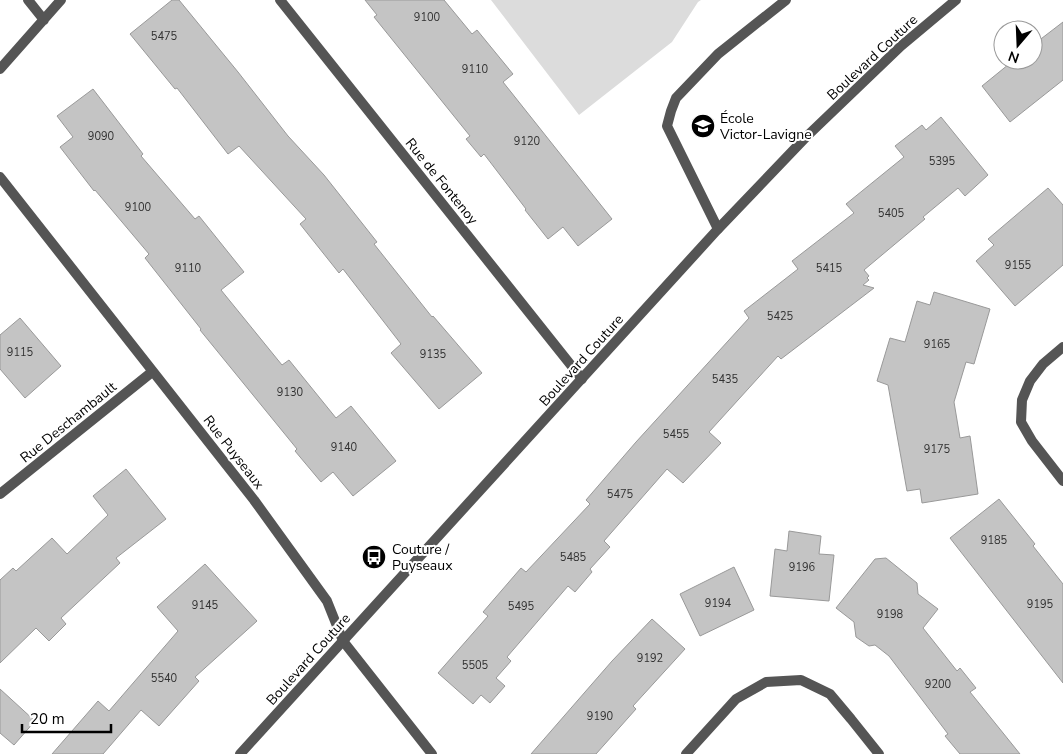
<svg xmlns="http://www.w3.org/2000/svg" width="1063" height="754" font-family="'Nunito Sans',sans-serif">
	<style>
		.green { fill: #dcdcdc }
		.building { fill: #c4c4c4; stroke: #999 }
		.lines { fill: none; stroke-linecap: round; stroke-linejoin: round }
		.service { stroke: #555; stroke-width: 10 }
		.minor { stroke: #555; stroke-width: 10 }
		.tertiary { stroke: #555; stroke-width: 10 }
		.labels { text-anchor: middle; stroke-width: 4; stroke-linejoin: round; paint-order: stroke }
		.number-label { font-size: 11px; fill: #313131 }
		.street-label { font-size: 14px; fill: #000; stroke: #fff }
		.poi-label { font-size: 14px; fill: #000; stroke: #fff; text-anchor: start }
	</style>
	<rect width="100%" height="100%" fill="#fff"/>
	<!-- green -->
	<path class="green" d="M491,0H701L698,2L672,42L579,115Z"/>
	<!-- building -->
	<path class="building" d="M172,0H179L238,72L288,136L324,175L377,242L374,244L432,317L433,316L482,373L439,409L391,353L401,344L343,269L339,273L300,224L306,219L239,146L228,154L177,88L175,89L130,34Z
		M365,0H444L472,34L477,30L513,74L503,82L612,219L578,246L563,227L548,239L525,210L526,209L484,154L481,157L466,139L470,136L374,17L377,15Z
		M1063,22V80L1010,122L982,86L1014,60H1033V45Z
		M93,89L143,154L141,156L195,219L199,216L244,272L221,290L282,365L289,360L336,418L351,406L396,461L353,496L333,472L321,482L295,451L297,449L200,330L201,329L145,258L149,254L95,190L94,191L60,147L73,137L57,116Z
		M941,117L988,175L965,196L958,188L923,217L925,219L864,270L869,276L867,278L869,280L863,285L874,288L781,359L778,356L709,432L721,443L683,483L667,469L604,541L610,547L590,569L592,572L575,592L568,586L507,657L511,661L496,678L505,686L490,703L481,695L473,704L438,673L488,616L483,612L521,568L526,572L590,504L586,500L636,442L749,318L744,311L798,269L792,261L854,213L846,204L904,157L895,146L922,125L926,130Z
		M1048,188L1063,205V265L1015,306L976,261L994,245L988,239Z
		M934,292L990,309L974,364L966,362L954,402L960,438L970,436L978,494L922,503L920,489L907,491L888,385L877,381L890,338L905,342L917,301L930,305Z
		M20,318L61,366L25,398L0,369V335Z
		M126,469L166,519L116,558L120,563L61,618L66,624L49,641L36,628L0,663V580L13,568L16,571L52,538L67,554L108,515L93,496Z
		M999,499L1035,544L1033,546L1063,584V683L950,538Z
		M789,531L821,536L819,554L834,555L829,601L770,596L775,549L787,551Z
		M886,558L917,583L918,594L938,609L923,628L957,671L960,668L976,688L970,692L1020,754H960L945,736L948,734L889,656L875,645L869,646L856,637L854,622L836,608L875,559Z
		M205,564L257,621L195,677L199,681L159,726L141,710L103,754H52L98,701L109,711L178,631L157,607Z
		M734,567L754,610L700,636L680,594Z
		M652,619L685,649L633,706L636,709L596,754H531L612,661Z
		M0,689L35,721L14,745L0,733Z"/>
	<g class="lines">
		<!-- service -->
		<path class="service" d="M718,229L667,126L671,111L676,98L718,54L786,0"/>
		<!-- minor -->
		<path class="minor" d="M28,0L44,20
			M280,0L582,379
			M0,69L61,0
			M0,177L254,500L327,601L343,641L432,754
			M1063,347L1043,364L1030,381L1022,400L1021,422L1032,441L1063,481
			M0,494L152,372
			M686,754L736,699L766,682L801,680L830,694L851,719L879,754"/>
		<!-- tertiary -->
		<path class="tertiary" d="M240,754L718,229L806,137L901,46L956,0"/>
	</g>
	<!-- icons -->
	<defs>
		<g id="school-disc" transform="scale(1.25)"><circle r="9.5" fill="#000" stroke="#fff"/><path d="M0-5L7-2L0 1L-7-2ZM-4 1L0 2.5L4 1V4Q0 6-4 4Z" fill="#fff"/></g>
		<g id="bus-disc" transform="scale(1.25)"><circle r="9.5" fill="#000" stroke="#fff"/><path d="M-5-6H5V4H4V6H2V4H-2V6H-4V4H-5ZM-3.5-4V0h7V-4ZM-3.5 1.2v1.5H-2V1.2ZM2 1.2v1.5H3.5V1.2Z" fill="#fff"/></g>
	</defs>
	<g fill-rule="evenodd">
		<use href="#school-disc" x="703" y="126"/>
		<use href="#bus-disc" x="374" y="557"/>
	</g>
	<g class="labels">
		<!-- number labels -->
		<g class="number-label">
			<text x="427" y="21">9100</text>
			<text x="164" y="40">5475</text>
			<text x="475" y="73">9110</text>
			<text x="101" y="140">9090</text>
			<text x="527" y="145">9120</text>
			<text x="942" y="165">5395</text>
			<text x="138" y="211">9100</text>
			<text x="891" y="217">5405</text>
			<text x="1018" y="269">9155</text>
			<text x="188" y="272">9110</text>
			<text x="829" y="272">5415</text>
			<text x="780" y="320">5425</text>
			<text x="937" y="348">9165</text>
			<text x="20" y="356">9115</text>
			<text x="433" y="358">9135</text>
			<text x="725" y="383">5435</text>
			<text x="290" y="396">9130</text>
			<text x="676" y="438">5455</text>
			<text x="344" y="451">9140</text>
			<text x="937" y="453">9175</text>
			<text x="620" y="498">5475</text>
			<text x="994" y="544">9185</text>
			<text x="573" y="561">5485</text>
			<text x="802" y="571">9196</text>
			<text x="718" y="607">9194</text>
			<text x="1040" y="608">9195</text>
			<text x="205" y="609">9145</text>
			<text x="521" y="610">5495</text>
			<text x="890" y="618">9198</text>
			<text x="650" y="662">9192</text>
			<text x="475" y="669">5505</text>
			<text x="164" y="682">5540</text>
			<text x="938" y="688">9200</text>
			<text x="600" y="720">9190</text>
		</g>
		<!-- street labels -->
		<g class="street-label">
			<text transform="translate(872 57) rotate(-43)" y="5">Boulevard Couture</text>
			<text transform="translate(442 181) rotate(51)" y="5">Rue de Fontenoy</text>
			<text transform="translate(581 360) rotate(-48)" y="5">Boulevard Couture</text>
			<text transform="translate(68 422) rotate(-39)" y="5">Rue Deschambault</text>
			<text transform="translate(234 452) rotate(52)" y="5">Rue Puyseaux</text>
			<text transform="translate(308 659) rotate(-48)" y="5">Boulevard Couture</text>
		</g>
		<!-- poi labels -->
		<g class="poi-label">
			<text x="720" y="123">École<tspan x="720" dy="16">Victor-Lavigne</tspan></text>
			<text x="392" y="554">Couture /<tspan x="392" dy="16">Puyseaux</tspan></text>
		</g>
	</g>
	<!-- north arrow -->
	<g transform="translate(1018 45) rotate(199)"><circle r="24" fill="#ffffff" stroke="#999999"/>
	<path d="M0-4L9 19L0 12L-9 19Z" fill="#000000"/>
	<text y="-8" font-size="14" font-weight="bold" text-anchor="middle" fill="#000000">N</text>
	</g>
	<!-- scale -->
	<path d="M22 724v8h89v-8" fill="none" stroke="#000000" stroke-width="2.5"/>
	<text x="30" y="724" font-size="15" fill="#000000" stroke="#ffffff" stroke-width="4" paint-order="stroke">20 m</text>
</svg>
